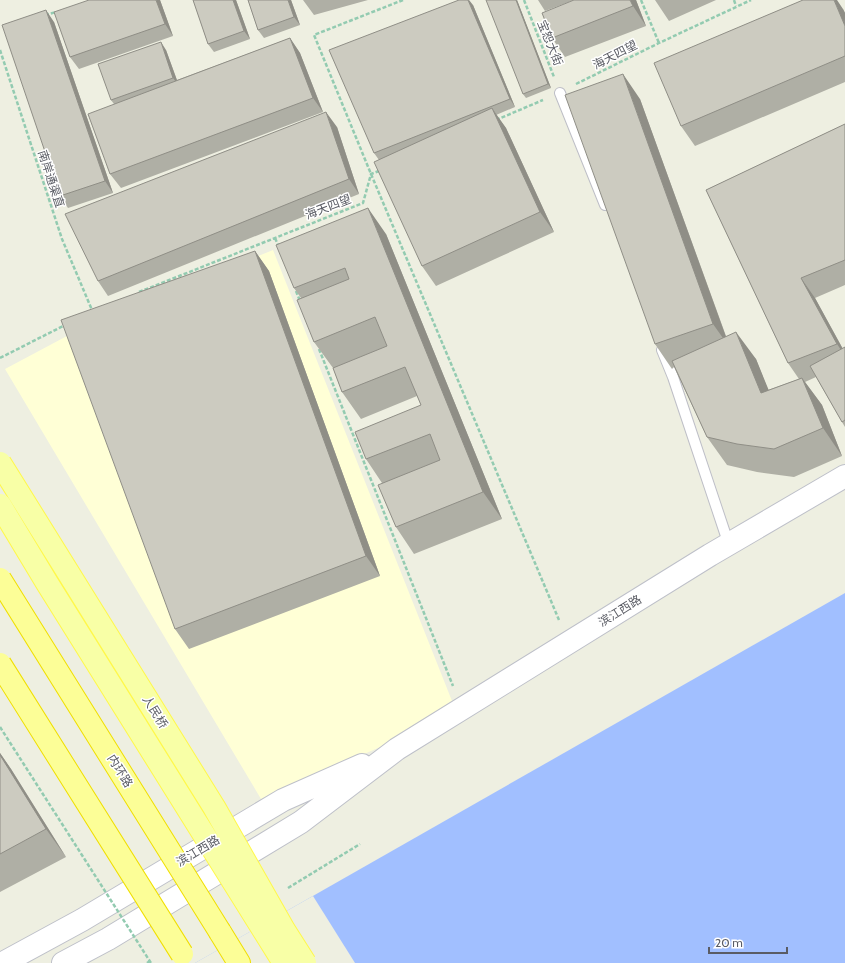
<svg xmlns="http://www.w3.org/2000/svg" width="845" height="963" font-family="Cabin,'Noto Sans SC',sans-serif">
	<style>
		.commercial { fill: #ffffd6 }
		.water { fill: #a1bfff }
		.pier { fill: #eeefe1 }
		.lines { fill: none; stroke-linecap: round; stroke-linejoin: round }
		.service-casing { stroke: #bebfc7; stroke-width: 12 }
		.secondary-casing { stroke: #bec0c9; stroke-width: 24 }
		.trunk-casing { stroke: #f0df00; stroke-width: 24 }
		.path { stroke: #93cbb1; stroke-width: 2.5; stroke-dasharray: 4 2; stroke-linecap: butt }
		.service { stroke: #fff; stroke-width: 10 }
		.secondary { stroke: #fff; stroke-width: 22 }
		.trunk { stroke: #fcfe97; stroke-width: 22 }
		.primary-bridge-casing { stroke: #fff84a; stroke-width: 24; stroke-linecap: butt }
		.trunk-bridge-casing { stroke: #f0df00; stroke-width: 24; stroke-linecap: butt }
		.path-bridge { stroke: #93cbb1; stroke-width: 2.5; stroke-dasharray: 4 2; stroke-linecap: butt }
		.primary-bridge { stroke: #f8ffa6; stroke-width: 22 }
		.trunk-bridge { stroke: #fcfe97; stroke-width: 22 }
		.wall { fill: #afafa5 }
		.shaded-wall { fill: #8f8e86 }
		.building { fill: #cccbc0; stroke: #8f8e86 }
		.labels { text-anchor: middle; stroke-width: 3; stroke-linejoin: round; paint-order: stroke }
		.street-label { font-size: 12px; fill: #5a5c64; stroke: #fff }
	</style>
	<rect width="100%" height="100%" fill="#eeefe1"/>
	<!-- commercial -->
	<path class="commercial" d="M273,250L454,706L394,741L261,799L5,369L82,328Z"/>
	<!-- water -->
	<path class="water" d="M845,593V963H195Z"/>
	<!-- pier -->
	<path class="pier" d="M313,896L355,963H195Z"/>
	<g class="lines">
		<!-- service casing -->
		<g class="service-casing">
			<path id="service" d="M560,93L605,205
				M662,350L673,377L729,545"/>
		</g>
		<!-- secondary casing -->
		<g class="secondary-casing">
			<path id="secondary" d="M3,963L82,920L283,800L362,765
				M63,963L108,939L301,822L397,749L710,555L845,476"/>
		</g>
		<!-- trunk casing -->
		<g class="trunk-casing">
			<path id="trunk" d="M220,932L239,963"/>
		</g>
		<!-- path -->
		<path class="path" d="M403,0L314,35L371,174L559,620
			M524,0L554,77
			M641,0L659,43
			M734,0L736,6
			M45,15L56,12
			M0,50L62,239L92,310
			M576,84L659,43L751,0
			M496,120L543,100
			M275,238L279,247
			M296,291L300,301
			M139,292L363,203L371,174L379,171
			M319,349L453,686
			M0,358L65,325
			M288,888L360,844
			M147,963L150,961"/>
		<!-- service -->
		<use href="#service" class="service"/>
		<!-- secondary -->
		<use href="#secondary" class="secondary"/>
		<!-- trunk -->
		<use href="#trunk" class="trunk"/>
		<!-- primary-bridge casing -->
		<g class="primary-bridge-casing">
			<path id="primary-bridge" d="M0,463L214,807L284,930L305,963
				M0,505L47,583L284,963"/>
		</g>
		<!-- trunk-bridge casing -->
		<g class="trunk-bridge-casing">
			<path id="trunk-bridge" d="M0,579L220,932
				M0,664L182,954"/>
		</g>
		<!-- path-bridge -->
		<path class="path-bridge" d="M0,727L151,963"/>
		<!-- primary-bridge -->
		<use href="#primary-bridge" class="primary-bridge"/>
		<!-- trunk-bridge -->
		<use href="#trunk-bridge" class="trunk-bridge"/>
	</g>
	<!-- wall -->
	<path class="wall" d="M160,0L173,36L79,69L70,57Z
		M193,0H236L250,39L214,52L208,44Z
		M248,0H291L300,25L264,38L258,30Z
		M303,0H368L314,15Z
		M517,0L551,88L526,98L523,94Z
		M538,0H574L545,11Z
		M636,0L646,26L565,57L552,38Z
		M655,0H716L669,21Z
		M473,5L515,107L496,115L506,128L554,232L436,286L422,266L379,160L374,153Z
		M843,9L845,13V82L695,146L681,126Z
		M54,22L113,193L68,208L60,196Z
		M290,38L300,53L323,112L121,188L110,174L114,104L111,100L166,50L177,80Z
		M640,99L726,336L756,359L768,390L799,379L788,363L706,190L845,124V285L815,298L843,349L845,347V427L842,422L816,377L805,382L822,405L842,456L794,477L757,472L727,465L707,437L674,367L672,369L655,344Z
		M337,127L359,194L108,296L98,281Z
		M386,234L502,519L414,554L396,527L382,483L366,459L421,405L417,396L361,419L342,392L333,368L314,342L301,298L294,288Z
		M255,251L269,271L380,576L189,649L175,629Z
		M0,753L11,769L66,857L0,892Z"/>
	<!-- shaded-wall -->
	<path class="shaded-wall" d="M156,0H160L173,36L165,24Z
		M233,0H236L250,39L244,31Z
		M288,0H291L300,25L294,17Z
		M468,0H469L473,5L515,107L510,99Z
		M516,0H517L551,88L548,84Z
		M630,0H636L646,26L633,6Z
		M834,0H837L843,9L845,13V26Z
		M46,10L54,22L113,193L105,181Z
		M290,38L300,53L323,112L313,98Z
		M161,42L166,50L179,86L173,78Z
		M623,74L640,99L730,348L713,324Z
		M492,108L506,128L554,232L540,212Z
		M326,112L337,127L359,194L349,179Z
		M368,208L386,234L502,519L483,492Z
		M255,251L269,271L380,576L366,556Z
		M801,278L815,298L845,353V356L837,344Z
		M736,332L756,359L781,420L761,393Z
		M802,378L822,405L842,456L823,428Z
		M0,753L11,769L66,857L46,829L0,755Z"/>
	<!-- building -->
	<path class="building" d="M89,0H156L165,24L70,57L54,12Z
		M193,0H233L244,31L208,44Z
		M248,0H288L294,17L258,30Z
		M459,0H468L510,99L374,153L329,50Z
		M486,0H516L548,84L523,94Z
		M574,0H630L633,6L552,38L542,13Z
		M803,0H834L845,26V56L681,126L654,63Z
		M46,10L105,181L60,196L2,25Z
		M290,38L313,98L110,174L88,114Z
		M161,42L173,78L111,100L98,64Z
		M623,74L713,324L655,344L565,95Z
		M492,108L540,212L422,266L374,162Z
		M326,112L349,179L98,281L65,214Z
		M845,124V260L801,278L837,344L788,363L706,190Z
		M368,208L483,492L396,527L378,485L440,460L430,434L366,459L355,432L421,405L405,367L342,392L333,368L387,346L375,317L314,342L297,300L349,279L345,268L294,288L276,245Z
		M255,251L366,556L175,629L61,320Z
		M736,332L761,393L802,378L823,428L774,449L737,444L707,437L672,361Z
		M845,347V420L842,422L810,366Z
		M0,755L46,829L0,854Z"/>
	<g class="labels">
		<!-- street labels -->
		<g class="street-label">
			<text transform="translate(550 43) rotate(68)" y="4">宝恕大街</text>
			<text transform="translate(615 55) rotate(-27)" y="4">海天四望</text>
			<text transform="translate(51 179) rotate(72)" y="4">南岸通渠直</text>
			<text transform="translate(328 207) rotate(-21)" y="4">海天四望</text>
			<text transform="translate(620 611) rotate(-32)" y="4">滨江西路</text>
			<text transform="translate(155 712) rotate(58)" y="4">人民桥</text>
			<text transform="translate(120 771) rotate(58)" y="4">内环路</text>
			<text transform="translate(198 851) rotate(-31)" y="4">滨江西路</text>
		</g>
	</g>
	<!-- scale -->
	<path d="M709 947v6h78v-6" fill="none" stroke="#5a5c64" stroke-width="2"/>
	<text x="715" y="947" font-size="12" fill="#5a5c64" stroke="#ffffff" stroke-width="3" paint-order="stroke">20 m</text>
</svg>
